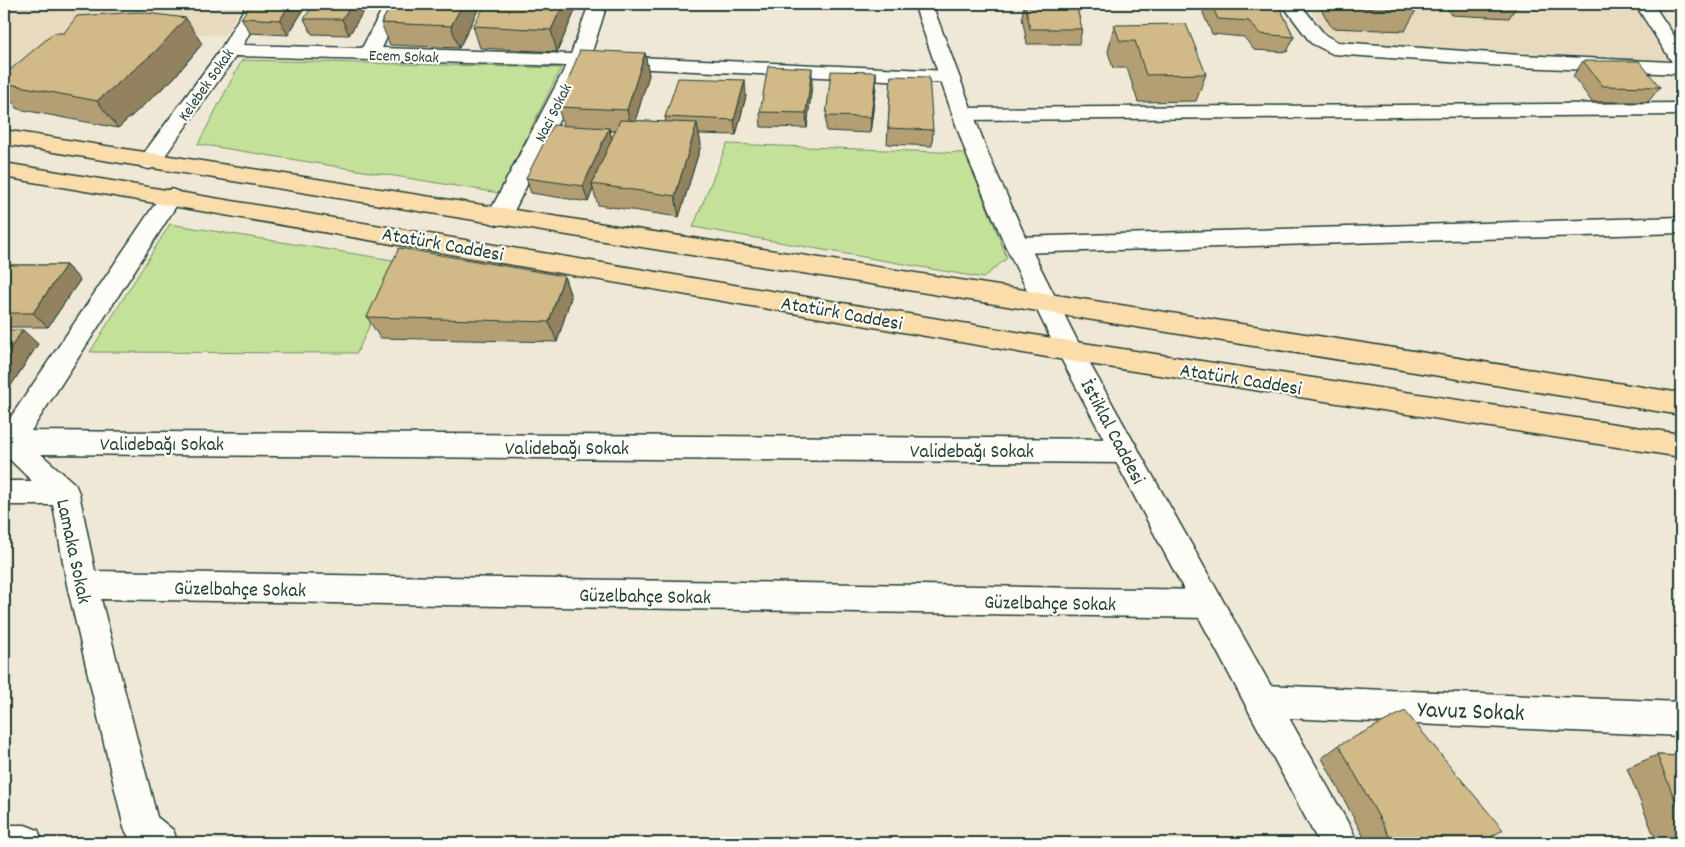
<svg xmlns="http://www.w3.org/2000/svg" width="1685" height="847" font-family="Dekko,sans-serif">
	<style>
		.built { fill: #e7dabf }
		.green { fill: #c3e199; stroke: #718f66 }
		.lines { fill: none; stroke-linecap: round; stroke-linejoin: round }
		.minor-casing { stroke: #1f3d34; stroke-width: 3 }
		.tertiary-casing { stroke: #1f3d34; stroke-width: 3 }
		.primary-casing { stroke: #1f3d34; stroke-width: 3 }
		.minor { fill: #fdfcf7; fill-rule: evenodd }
		.tertiary { fill: #fdfcf7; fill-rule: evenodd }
		.primary { fill: #fbddab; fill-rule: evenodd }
		.wall { fill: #b49f75; stroke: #1f3d34; fill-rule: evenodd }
		.shaded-wall { fill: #92825f; stroke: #1f3d34 }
		.building { fill: #d1b988; stroke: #1f3d34 }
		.labels { text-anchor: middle; stroke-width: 4.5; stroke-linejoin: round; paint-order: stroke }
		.far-street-label { font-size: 16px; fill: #1f3d34; stroke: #fdfcf7 }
		.street-label { font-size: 20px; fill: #1f3d34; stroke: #fdfcf7 }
		.near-street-label { font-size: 24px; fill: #1f3d34; stroke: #fdfcf7 }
	</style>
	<rect width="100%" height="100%" fill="#f0e8d6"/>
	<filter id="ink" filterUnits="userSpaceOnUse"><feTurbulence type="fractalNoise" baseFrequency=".02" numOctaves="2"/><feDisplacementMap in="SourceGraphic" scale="10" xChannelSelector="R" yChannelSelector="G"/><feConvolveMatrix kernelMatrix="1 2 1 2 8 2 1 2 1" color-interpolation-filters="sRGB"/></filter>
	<g filter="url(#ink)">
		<!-- built -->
		<path class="built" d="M4,4H243L225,35L168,33L4,77Z
			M1308,4H1635L1672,61L1375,46L1339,40L1321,28Z"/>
		<!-- green -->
		<path class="green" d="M242,60L561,68L499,193L198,144Z
			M727,144L966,153L1007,258L983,278L693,227Z
			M170,224L399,261L357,353L90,352Z"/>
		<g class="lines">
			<!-- minor casing -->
			<g class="minor-casing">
				<path id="minor" d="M247,4H265L243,45L362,48L385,4H403L382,48L571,54L589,4H607L591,55L949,71L956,73L959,77L956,81L949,83L586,66L511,217L507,223L499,225L491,223L487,217L566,66L236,56L157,167L149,169L141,167L138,162L141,157L221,49Z
					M1282,4H1300L1325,35L1338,42L1520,55L1672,62L1635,4H1653L1681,46V74L1520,67L1333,54L1311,43Z
					M1681,103V115L962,120L955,119L952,114L955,109L962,108Z
					M171,189L179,192L182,197L31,431L1125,439L1135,443L1139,451L1135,459L1125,463L41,454L75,484L79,493L95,571L1207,590L1218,594L1223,604L1218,614L1207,618L101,599L157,817L173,830L178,843H132L124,828L67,585L53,505H4V481H32L4,454V427L163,192Z
					M1681,217V233L1017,253L1009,251L1005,245L1009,239L1017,237Z
					M1262,685L1681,702V736L1262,717L1250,713L1245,701L1250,689Z
					M4,825H25L38,830L43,843H4Z"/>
			</g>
			<!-- tertiary casing -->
			<g class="tertiary-casing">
				<path id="tertiary" d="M914,4H932L989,156L1029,245L1082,350L1352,830L1357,843H1319L1057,351L1005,245L967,156Z"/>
			</g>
			<!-- primary casing -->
			<g class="primary-casing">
				<path id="primary" d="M4,130L1681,393V415L4,144Z
					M4,163L1070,341L1681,434V457L1070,361L4,177Z"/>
			</g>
			<!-- minor -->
			<use href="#minor" class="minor"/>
			<!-- tertiary -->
			<use href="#tertiary" class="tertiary"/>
			<!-- primary -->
			<use href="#primary" class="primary"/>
		</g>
		<!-- wall -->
		<path class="wall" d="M307,4L288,35L250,33L241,18Z
			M368,4L349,35L312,34L304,19Z
			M392,4H481L459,48L390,45L381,23Z
			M578,4L557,52L480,48L473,26Z
			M1024,4H1076L1082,29L1079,44H1027L1022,17Z
			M1205,4H1278L1294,37L1287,52L1254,50L1244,37L1212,34L1203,13Z
			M1318,4H1412L1416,10L1405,31L1332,28Z
			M1445,4H1518L1509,18L1451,15Z
			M1114,25L1206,74L1196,101L1138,102L1127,68H1113L1108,52Z
			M64,33L202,44L173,79L118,128L18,109L4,91V75Z
			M645,53L649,75L635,121L666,122L665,117L746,96L736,135L699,134L701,145L679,217L598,205L593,189L588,202L531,193L526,178L563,125L558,107ZM610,131H615L612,140Z
			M1583,61L1660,87L1648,102H1592L1573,76Z
			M876,72V87L870,133L826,131V116Z
			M891,76L933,130L932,146L887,144Z
			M812,84L807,128L761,127L760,112Z
			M4,265H66L80,280L48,327H4Z
			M564,276L571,297L557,342L380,338L367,317Z
			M4,330L38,344L10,387H4Z
			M1339,745L1480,843H1367L1322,758Z
			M1657,755L1681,756V843H1657L1627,768Z"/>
		<!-- shaded-wall -->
		<path class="shaded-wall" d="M290,4H307L288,35L280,20Z
			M352,4H368L349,35L342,19Z
			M463,4H481L459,48L451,26Z
			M563,4H578L557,52L551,30Z
			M186,18L202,44L173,79L118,128L97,101Z
			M645,53L649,75L632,132L627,110Z
			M812,68V84L807,128L806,113Z
			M876,72V87L870,133L871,117Z
			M745,80L746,96L736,135L734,120Z
			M697,123L701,145L679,217L675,196Z
			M609,128L613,143L592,184L593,189L588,202L583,186Z
			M66,265L80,280L48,327L33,313Z
			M564,276L571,297L557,342L549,322Z
			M23,330L38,344L10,387L4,382V357Z"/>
		<!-- building -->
		<path class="building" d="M251,4H290L280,20L241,18Z
			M314,4H352L342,19H304Z
			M392,4H463L451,26L381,23Z
			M486,4H563L551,30L473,26Z
			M1025,4H1076L1082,29H1030Z
			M1211,4H1278L1294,37L1260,34L1249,21L1218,19Z
			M1340,4H1412L1416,10L1342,7Z
			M139,12L186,18L155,52L97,101L4,83V75L54,33H64L77,16Z
			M1186,24L1206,74L1146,75L1135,41H1120L1114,25Z
			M580,50L645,53L627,110L558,107Z
			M1583,61H1639L1660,87L1603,86Z
			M768,66L812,68L806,113L760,112Z
			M831,71L876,72L871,117L826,116Z
			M891,76L929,77L933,130L888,128Z
			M678,78L745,80L734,120L665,117Z
			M620,120L697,123L675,196L592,184Z
			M553,125L609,128L583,186L526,178Z
			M399,248L564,276L549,322L367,317Z
			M4,265H66L33,313H4Z
			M4,330H23L4,357Z
			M1405,711L1503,830L1480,843H1393L1339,745Z
			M1657,755L1681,756V815Z"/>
	</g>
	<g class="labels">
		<!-- far-street labels -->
		<g class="far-street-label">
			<text transform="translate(404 55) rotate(2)" y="6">Ecem Sokak</text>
			<text transform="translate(205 84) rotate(-55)" y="6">Kelebek Sokak</text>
			<text transform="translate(552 112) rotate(-63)" y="6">Naci Sokak</text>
		</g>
		<!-- street labels -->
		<g class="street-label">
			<text transform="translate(443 243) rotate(10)" y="7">Atatürk Caddesi</text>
			<text transform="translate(842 312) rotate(10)" y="7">Atatürk Caddesi</text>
			<text transform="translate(1241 378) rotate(9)" y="7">Atatürk Caddesi</text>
			<text transform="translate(1114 431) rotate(62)" y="7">İstiklal Caddesi</text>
			<text x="162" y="450">Validebağı Sokak</text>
			<text x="567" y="454">Validebağı Sokak</text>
			<text x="972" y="457">Validebağı Sokak</text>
			<text transform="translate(75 551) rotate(78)" y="7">Lamaka Sokak</text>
			<text transform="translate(240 588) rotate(1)" y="7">Güzelbahçe Sokak</text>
			<text transform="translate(645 595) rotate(1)" y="7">Güzelbahçe Sokak</text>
			<text transform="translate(1050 602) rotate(1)" y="7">Güzelbahçe Sokak</text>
		</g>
		<!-- near-street labels -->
		<g class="near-street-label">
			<text transform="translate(1471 710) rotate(2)" y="8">Yavuz Sokak</text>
		</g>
	</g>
	<!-- margin -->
	<rect width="1685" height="847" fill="none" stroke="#fdfcf7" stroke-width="20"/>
	<rect x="10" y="10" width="1665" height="827" fill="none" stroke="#1f3d34" stroke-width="2" filter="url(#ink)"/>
</svg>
